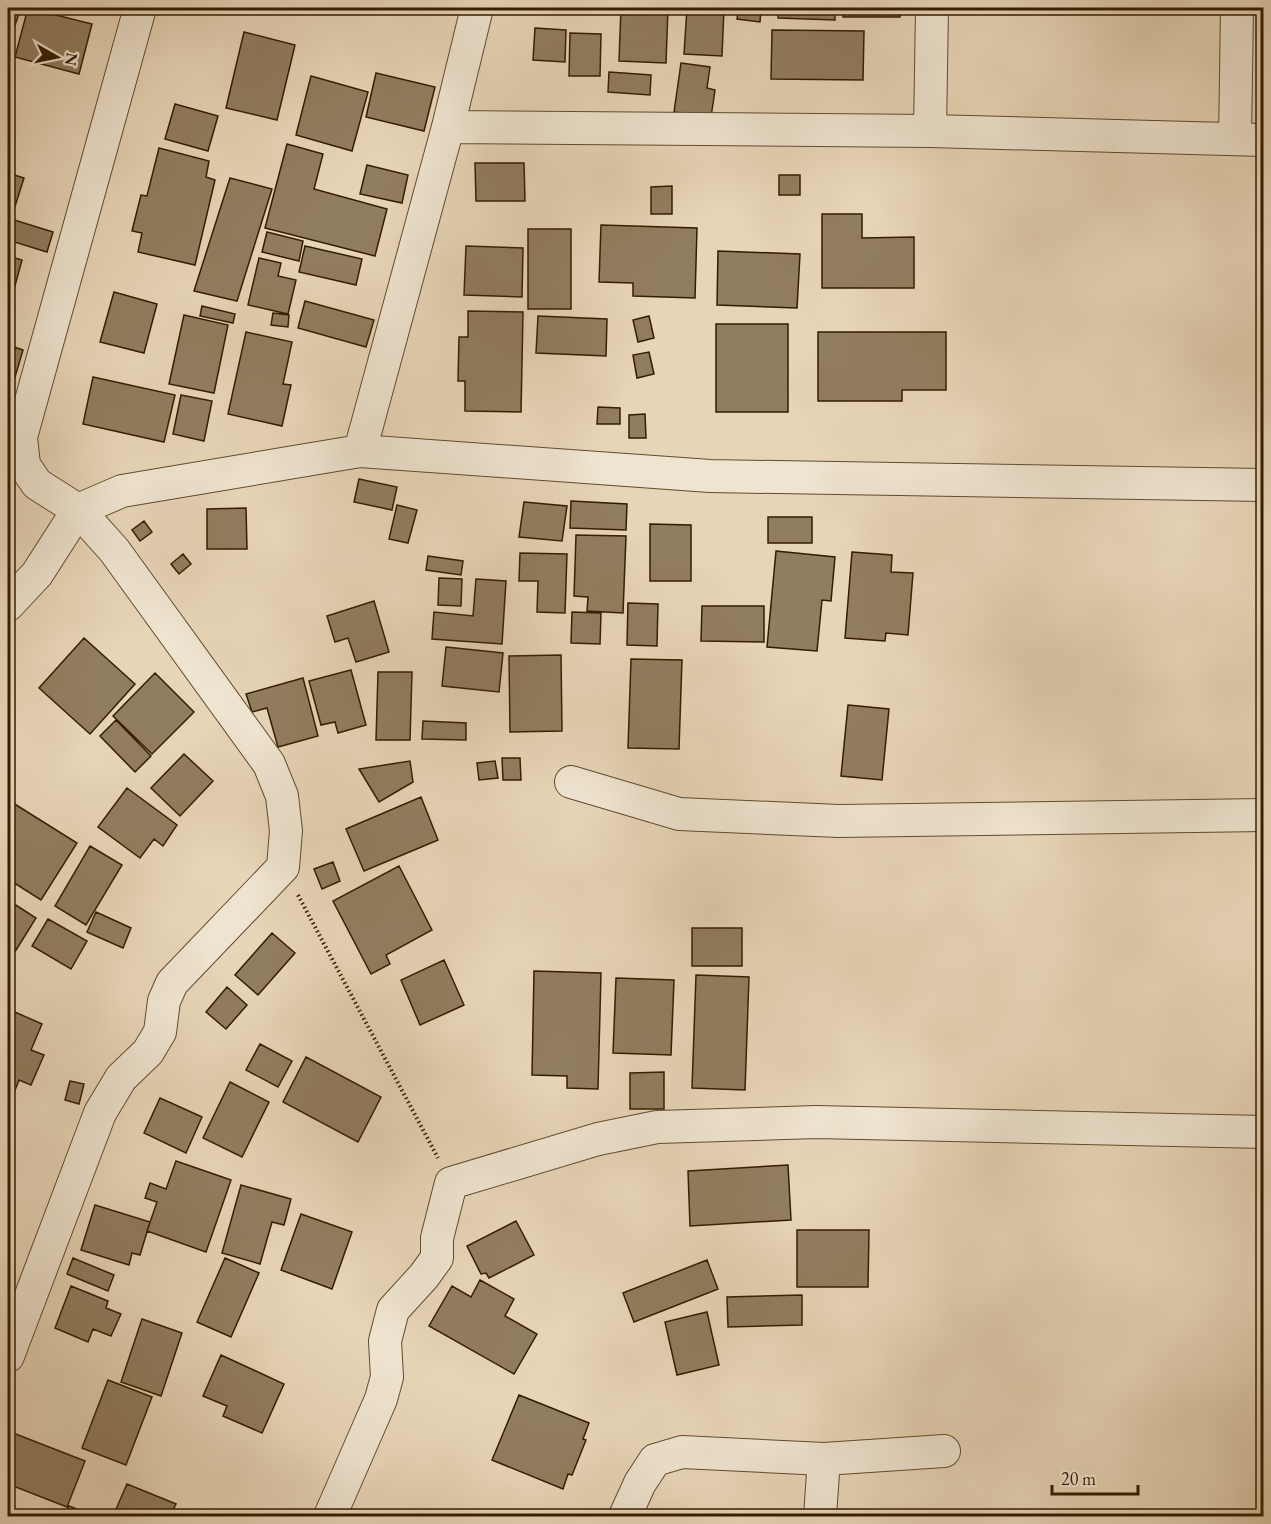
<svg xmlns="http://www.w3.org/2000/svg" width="1271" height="1524" font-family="'EB Garamond',serif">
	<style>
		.building { fill: #917d5f; stroke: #341d00; stroke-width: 1.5 }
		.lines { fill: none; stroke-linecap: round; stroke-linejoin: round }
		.minor-casing { stroke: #614b2e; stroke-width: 34 }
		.path { stroke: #341d00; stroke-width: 4; stroke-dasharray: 1.5 3; stroke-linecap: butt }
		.minor { stroke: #efe4d0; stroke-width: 32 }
	</style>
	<rect width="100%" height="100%" fill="#e7d5b7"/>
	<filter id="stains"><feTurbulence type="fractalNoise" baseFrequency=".00333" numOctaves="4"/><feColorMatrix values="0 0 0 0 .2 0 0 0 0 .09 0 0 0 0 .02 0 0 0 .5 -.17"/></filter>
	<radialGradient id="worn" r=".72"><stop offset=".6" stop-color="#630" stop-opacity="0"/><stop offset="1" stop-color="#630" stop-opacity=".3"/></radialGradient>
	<!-- building -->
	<path class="building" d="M8,8H21L8,45Z
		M28,8L92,24L79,74L15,57Z
		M621,8H668L666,63L619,61Z
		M687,8H724L722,56L684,54Z
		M739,8H761L760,22L737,19Z
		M779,8H835V20L778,18Z
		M844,8H900V17H843Z
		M535,28L566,30L565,62L533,60Z
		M772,30L864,31L863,80L771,79Z
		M244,32L295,45L277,120L226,108Z
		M570,33L601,34L600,76H569Z
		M681,63L710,67L707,88L715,90L711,117L674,112Z
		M609,72L651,75L650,95L608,92Z
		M376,73L435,87L424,131L366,117Z
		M311,76L368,92L352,151L296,135Z
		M175,104L218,116L208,151L165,139Z
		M287,144L323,154L314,189L387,209L375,256L265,228Z
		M159,148L209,161L206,177L215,180L195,265L138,252L142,233L132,231L141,195L147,196Z
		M475,163H524L525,201H476Z
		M367,165L408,175L402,203L360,194Z
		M8,173L24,178L11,219L53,232L47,252L8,240Z
		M779,175H800V195H779Z
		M230,178L272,189L237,301L194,291Z
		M672,186V214H651V187Z
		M822,214H862V238L914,237V288H822Z
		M601,225L697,228L695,298L633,296V283L599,282Z
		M528,229H571V309H528Z
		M267,232L303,241L299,261L262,252Z
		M305,246L362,259L356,285L299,272Z
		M466,246L523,248L522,297L464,295Z
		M718,251L800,254L797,308L717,305Z
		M8,256L22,260L13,293L8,292Z
		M259,258L281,263L278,276L296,280L288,314L248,305Z
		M114,292L157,304L144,353L100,342Z
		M305,301L374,320L366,347L298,328Z
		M202,306L235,314L233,323L200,316Z
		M468,311L523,312L521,412L465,411V381H458L459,337H468Z
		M273,313L289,315L288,327L271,325Z
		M184,315L228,325L214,393L169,384Z
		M538,316L607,319L606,356L536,353Z
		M649,316L654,338L638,342L633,320Z
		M716,324H788V412H716Z
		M246,332L292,342L283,384L291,385L282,426L228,414Z
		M818,332H946V390H902V401H818Z
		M8,345L23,350L13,384L8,383Z
		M649,352L654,374L637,378L633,355Z
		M93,377L175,395L164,442L83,424Z
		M181,395L212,401L204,441L173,434Z
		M598,407L620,408V424H597Z
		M645,414L646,438H629V415Z
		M359,479L397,487L392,510L354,502Z
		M571,501L627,504L626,530L570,528Z
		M524,502L567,506L562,541L519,537Z
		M397,505L417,510L408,543L389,539Z
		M246,508L247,549H207V509Z
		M768,517H812V543H768Z
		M144,521L152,532L140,541L132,530Z
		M650,524L691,525V581H650Z
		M576,535L626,536L623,613L587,611L588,597L574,596Z
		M776,551L835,557L831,601L822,600L817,651L767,647Z
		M852,552L892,555L891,572L913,573L908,635L886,633L885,641L845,638Z
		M520,553L567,554L565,613L537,612L538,581H519Z
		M183,554L191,564L179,574L171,564Z
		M428,556L463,561L461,575L426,570Z
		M439,578L462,579L461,606L438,605Z
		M476,579L506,581L502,644L432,639L434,612L473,616Z
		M374,601L389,652L356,662L348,638L335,642L327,616Z
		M628,603L658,604L657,646L627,645Z
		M702,606H764V642L701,641Z
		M572,612L601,613L600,644L571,643Z
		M84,638L135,684L90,734L39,688Z
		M446,647L503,653L499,692L442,686Z
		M561,655L562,731L510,732L509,656Z
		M631,659L682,660L679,749L628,748Z
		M351,670L366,725L338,733L335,722L321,725L309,681Z
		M378,672H412L410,740H376Z
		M155,673L194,712L152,754L113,716Z
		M303,678L318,736L278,747L267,708L252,712L246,694Z
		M848,705L889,709L882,780L841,776Z
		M116,720L151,756L135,772L100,736Z
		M423,721L466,723V740L422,739Z
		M184,754L213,781L180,816L151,788Z
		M502,758H520L521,780H503Z
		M410,761L413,782L379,802L359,769Z
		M495,761L498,778L479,780L477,763Z
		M127,788L177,825L163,846L154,839L140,858L98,827Z
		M421,797L438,840L364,871L346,829Z
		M13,803L77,843L41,900L8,879V812Z
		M90,846L122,865L86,925L55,906Z
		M333,862L340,881L322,889L314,869Z
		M399,866L432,930L386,955L390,964L371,974L333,901Z
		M8,900L36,918L8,963Z
		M96,912L131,928L123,948L87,932Z
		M48,919L87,941L71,969L32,946Z
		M692,928H742V966H692Z
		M272,933L295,953L258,995L235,975Z
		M444,960L464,1005L420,1025L401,980Z
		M534,971L601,973L598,1089L567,1088V1076L532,1075Z
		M696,975L749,977L745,1090L692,1088Z
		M616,978L674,980L671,1055L613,1053Z
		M227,987L247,1005L226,1029L206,1012Z
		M8,1009L42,1024L31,1050L44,1055L31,1085L19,1080L10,1103L8,1102Z
		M260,1044L292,1061L278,1087L246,1070Z
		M306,1057L381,1097L358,1142L283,1102Z
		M664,1072V1109H630V1073Z
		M70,1081L84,1084L79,1104L65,1100Z
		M230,1082L269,1102L242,1157L203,1138Z
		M160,1098L202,1117L186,1153L144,1133Z
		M176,1161L231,1180L206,1252L147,1231L157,1202L145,1198L150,1183L166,1189Z
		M788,1165L791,1220L690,1226L688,1171Z
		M8,1177L14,1180L8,1196Z
		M241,1185L291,1199L284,1225L272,1222L260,1264L222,1253Z
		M95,1205L150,1222L140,1255L132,1253L129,1265L81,1250Z
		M301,1214L352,1232L332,1289L281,1270Z
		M516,1221L534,1255L489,1278L486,1273L481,1274L467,1246Z
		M797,1230H869L868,1287H797Z
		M73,1258L114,1275L108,1291L67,1274Z
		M225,1258L259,1273L231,1337L197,1322Z
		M707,1260L718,1289L634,1322L623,1293Z
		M480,1280L514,1299L505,1316L537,1334L514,1374L429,1326L452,1286L471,1297Z
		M71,1286L108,1301L106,1308L121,1314L111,1336L93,1329L88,1342L55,1328Z
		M802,1295V1325L728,1327L727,1297Z
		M707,1312L719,1365L677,1375L665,1322Z
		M142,1319L182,1333L161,1396L121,1382Z
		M221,1355L284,1384L262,1433L223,1416L227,1406L203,1396Z
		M108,1380L152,1397L126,1465L82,1448Z
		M519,1395L589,1423L583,1439L586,1440L572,1475L568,1474L563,1489L492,1460Z
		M8,1431L85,1461L67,1507L8,1484Z
		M127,1484L176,1504L170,1516H113Z
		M69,1506L82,1511L80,1516H64Z
		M44,1510L60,1516H41Z"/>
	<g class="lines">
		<!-- minor casing -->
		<g class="minor-casing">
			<path id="minor" d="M448,127L930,131L1264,140
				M930,131L932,8
				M1235,139L1237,8
				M360,451L448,127L477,8
				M8,605L37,574L78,510L122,491L360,451L710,476L1264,485
				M571,782L679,814L839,821L1264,815
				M8,1356L100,1113L121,1078L148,1052L160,1032L164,1001L172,983L283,867L286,831L282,796L269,764L114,550L78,510L37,484L24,465L21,437L140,8
				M330,1516L381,1399L387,1377L385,1341L393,1310L424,1276L437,1258V1238L451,1183L598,1139L657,1127L816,1122L1264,1132
				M625,1516L640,1483L655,1460L682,1452L824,1459L944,1451
				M820,1516L824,1459"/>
		</g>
		<!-- path -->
		<path class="path" d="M298,895L438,1158"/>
		<!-- minor -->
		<use href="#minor" class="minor"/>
	</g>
	<!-- margin -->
	<rect width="1271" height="1524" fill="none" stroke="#e7d5b7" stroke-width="30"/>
	<rect x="9" y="9" width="1253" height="1506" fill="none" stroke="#341d00" stroke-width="3"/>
	<rect x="15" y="15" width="1241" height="1494" fill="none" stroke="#341d00" stroke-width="1.5"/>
	<!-- north arrow -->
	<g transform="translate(57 57) rotate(99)" stroke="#efe4d0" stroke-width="4.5" paint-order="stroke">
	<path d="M0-4.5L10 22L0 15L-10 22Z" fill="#341d00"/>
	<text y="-9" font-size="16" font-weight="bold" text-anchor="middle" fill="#341d00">N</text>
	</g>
	<!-- scale -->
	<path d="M1052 1485v9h86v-9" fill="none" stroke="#341d00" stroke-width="3"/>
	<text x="1061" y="1485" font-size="18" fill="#341d00" stroke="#efe4d0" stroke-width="4.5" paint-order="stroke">20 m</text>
	<rect width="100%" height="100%" filter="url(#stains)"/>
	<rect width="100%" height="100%" fill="url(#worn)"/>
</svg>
